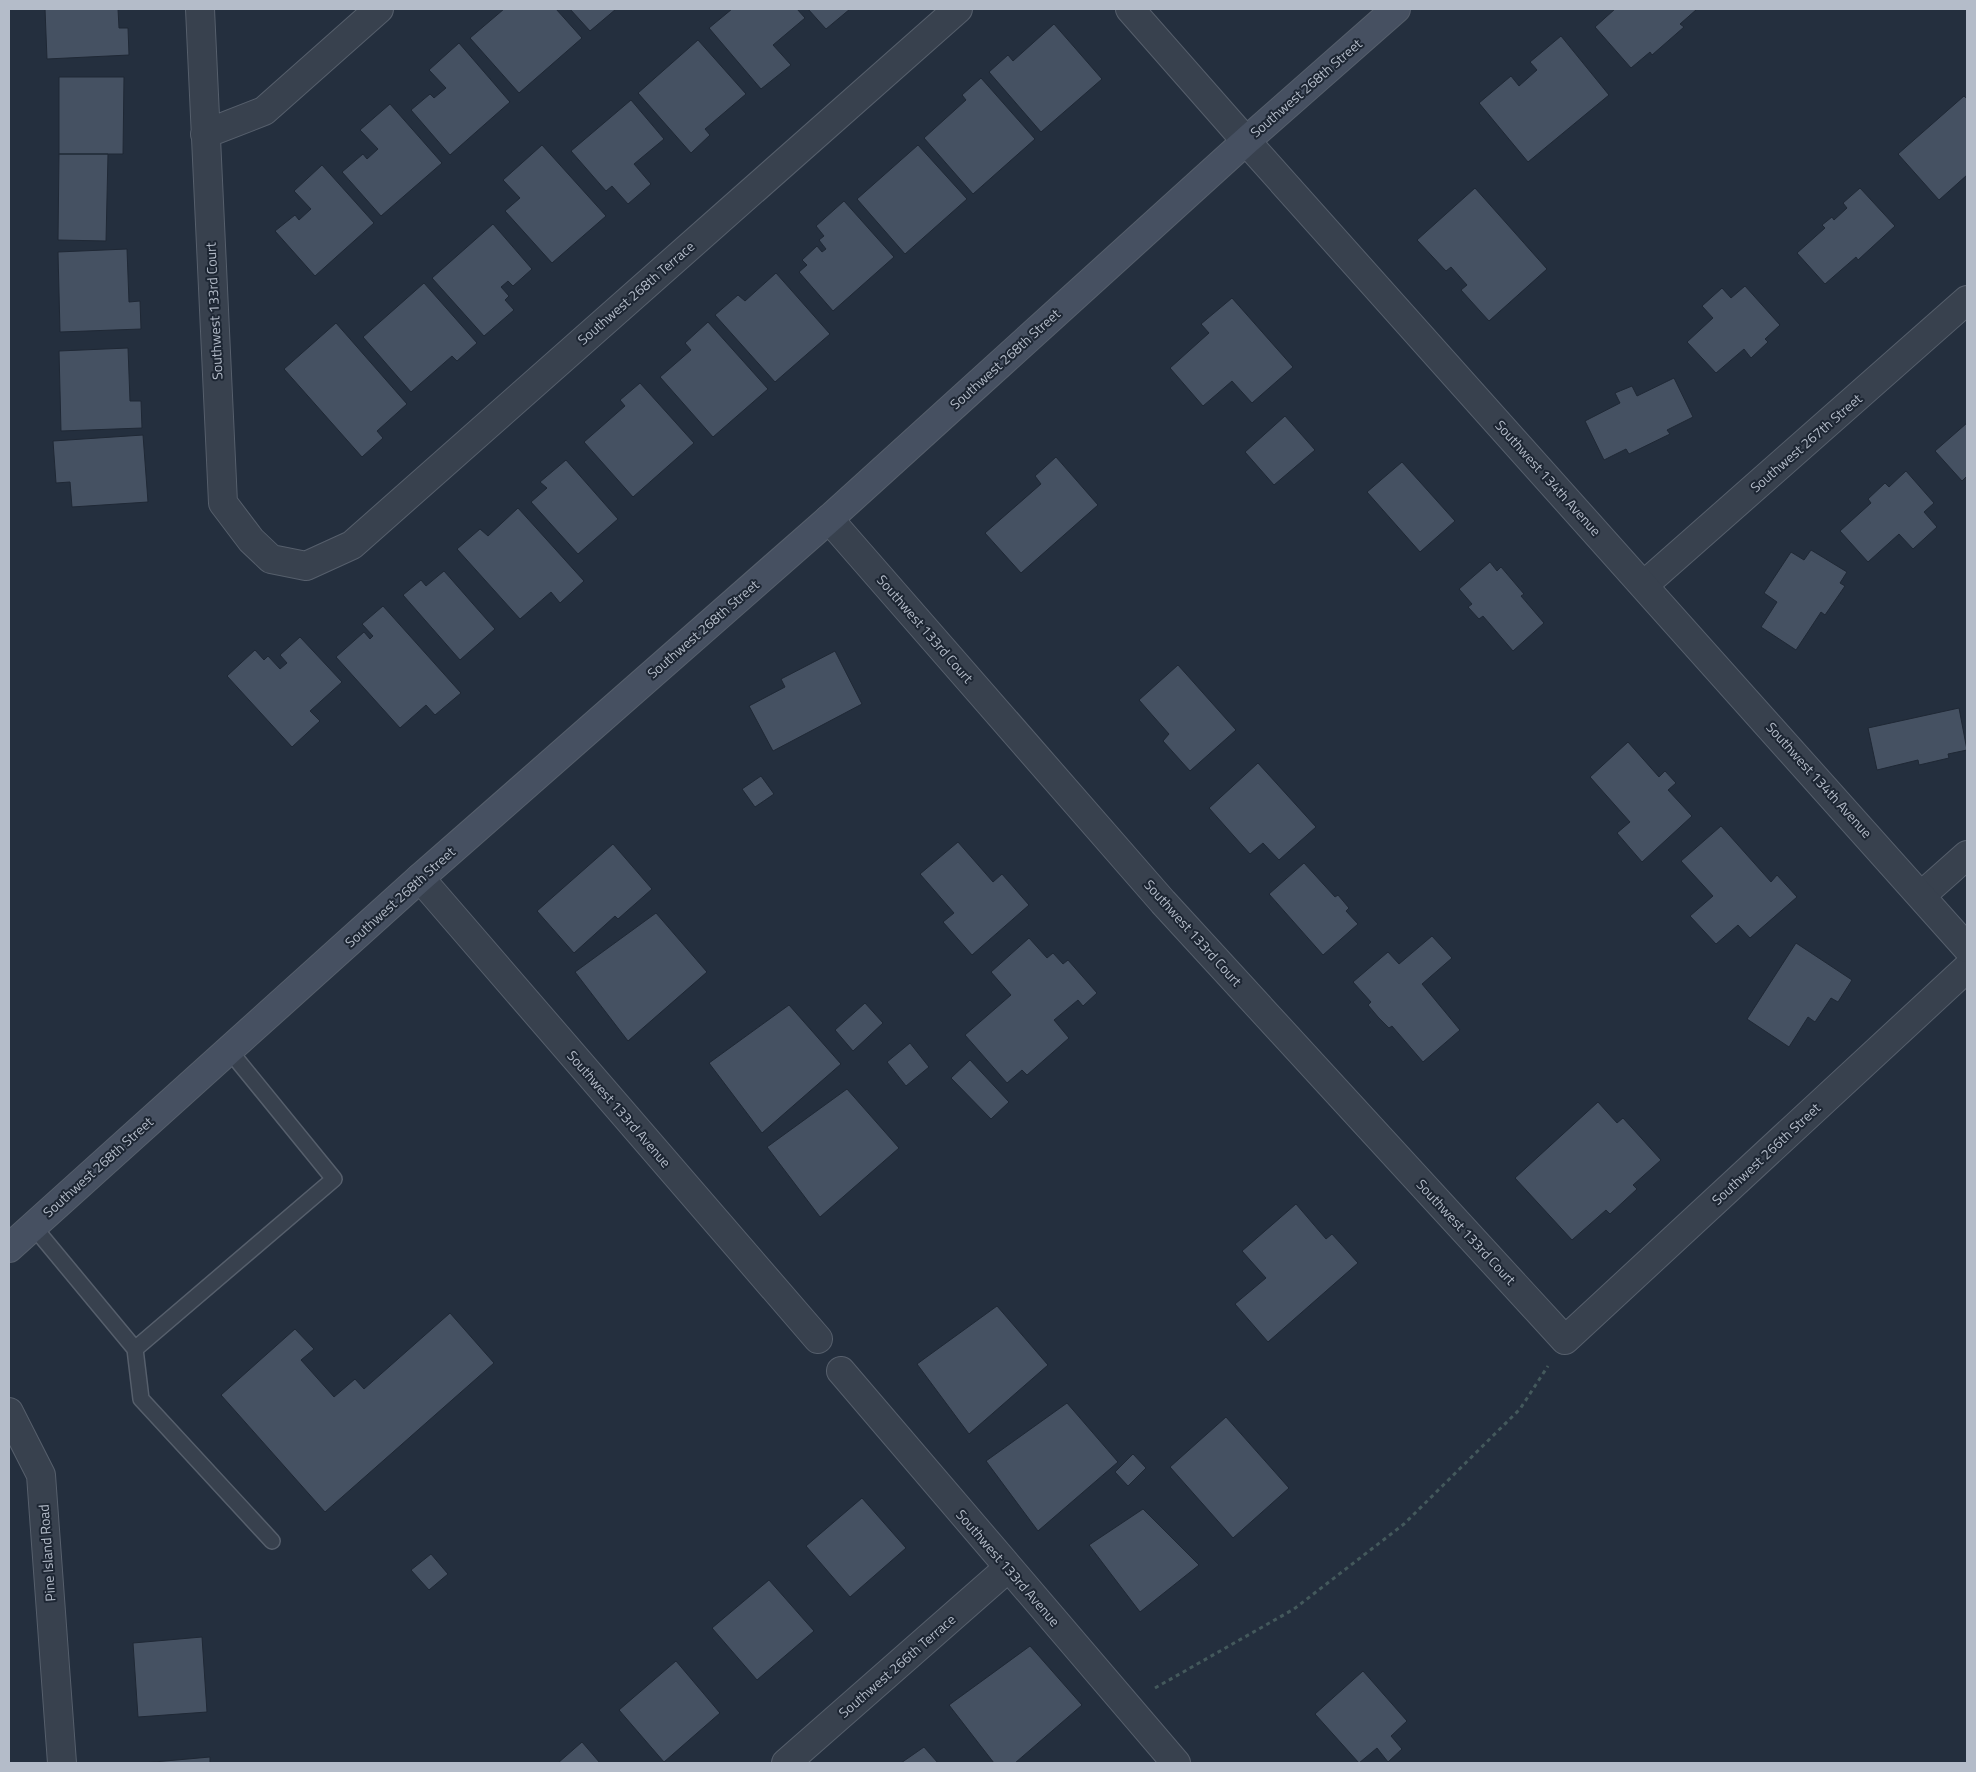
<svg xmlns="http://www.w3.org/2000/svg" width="1976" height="1772" font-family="'Titillium Web',sans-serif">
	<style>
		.building { fill: #455162; stroke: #1f2835 }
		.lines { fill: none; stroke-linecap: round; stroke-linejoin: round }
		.service-casing { stroke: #565f6c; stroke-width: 18 }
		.minor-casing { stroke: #565f6c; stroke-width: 30 }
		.tertiary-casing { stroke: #565f6c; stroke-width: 30 }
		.secondary-casing { stroke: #565f6c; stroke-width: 30 }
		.path { stroke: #44595c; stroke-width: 3; stroke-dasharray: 4 4; stroke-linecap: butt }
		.service { stroke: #38414e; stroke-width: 15 }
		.minor { stroke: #38414e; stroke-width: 28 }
		.tertiary { stroke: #38414e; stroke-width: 28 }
		.secondary { stroke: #465061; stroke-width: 28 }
		.labels { text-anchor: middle; stroke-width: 4; stroke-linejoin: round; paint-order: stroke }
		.street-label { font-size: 14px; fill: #b4bcc9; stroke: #1d2633 }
	</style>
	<rect width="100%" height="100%" fill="#242f3e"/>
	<!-- building -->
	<path class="building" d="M45,9H118L119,28H128L129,55L47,59Z
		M504,9H556L582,38L519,93L470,38Z
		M570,9H616L590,31Z
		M732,9H797L805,18L773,45L791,65L761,89L709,28Z
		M808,9H850L826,29Z
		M1615,9H1697L1680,24L1684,27L1652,55L1650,52L1631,68L1595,27Z
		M1054,24L1102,79L1041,132L989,72L1008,55L1013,61Z
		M1561,36L1609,95L1528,162L1479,103L1511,76L1519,86L1537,70L1530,62Z
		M698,40L746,94L705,129L710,135L691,153L638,93Z
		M459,43L510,102L450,155L411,110L430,94L434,98L446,88L429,70Z
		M59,77H124L123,154H59Z
		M981,78L1035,139L973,194L924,138L966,100L962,95Z
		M1964,96L1967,99V175L1939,200L1898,154Z
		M631,100L664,139L634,164L651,184L628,204L612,186L606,191L571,151Z
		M390,104L442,163L381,216L342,172L363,154L367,159L378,149L360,130Z
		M542,145L606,216L552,263L505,211L520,198L503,180Z
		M918,145L967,199L905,254L857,199Z
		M59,154H108L106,241L58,240Z
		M322,165L374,223L315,276L275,231L295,215L299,220L311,209L294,191Z
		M1475,188L1547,269L1489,321L1461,290L1467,285L1451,267L1446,271L1417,240Z
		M1860,188L1895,226L1858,260L1856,257L1825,284L1797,253L1825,228L1822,225L1832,217L1834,220L1847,208L1843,203Z
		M844,201L894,257L833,311L799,272L807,265L802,260L817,246L822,252L826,249L819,240L824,236L816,226Z
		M493,224L532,269L513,286L508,281L501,287L509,296L505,300L514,310L484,336L432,278Z
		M127,249L129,302L140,301L141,329L60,332L58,252Z
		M776,273L830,334L775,382L715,315L738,295L745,301Z
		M424,283L477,343L457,361L452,356L411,392L363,337Z
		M1745,286L1780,325L1765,339L1768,342L1751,358L1744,349L1716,373L1687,342L1713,318L1702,306L1722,288L1731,298Z
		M1232,298L1293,367L1252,403L1232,381L1203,406L1170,368L1209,333L1201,324Z
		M708,322L768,389L713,437L660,377L691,350L685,343Z
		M336,323L407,404L377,431L383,438L362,457L284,369Z
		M128,348L130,401H141L142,428L61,431L59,351Z
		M1674,378L1693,417L1667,430L1670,434L1629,454L1626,449L1604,460L1585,421L1620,403L1615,393L1632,386L1637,396Z
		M640,383L694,443L633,497L584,442L625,406L620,400Z
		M1285,416L1315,450L1274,485L1245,452Z
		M1967,423V476L1962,481L1935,451Z
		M143,435L148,502L72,507L70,482L56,483L53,441Z
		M1056,457L1098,505L1021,573L985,533L1041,484L1035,476Z
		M566,460L618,519L578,554L531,502L547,488L540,482Z
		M1402,462L1455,521L1420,552L1367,492Z
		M1906,471L1934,503L1924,512L1937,527L1913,549L1899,534L1868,562L1840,531L1871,503L1868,499L1885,483L1889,487Z
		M518,508L584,581L560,603L551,592L520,619L457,549L480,529L488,536Z
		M1811,550L1847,572L1840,583L1845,586L1825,615L1821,612L1796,650L1761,627L1777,602L1764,593L1791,552L1804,560Z
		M1490,562L1497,571L1501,567L1524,594L1521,596L1544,623L1513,651L1483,616L1479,619L1468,607L1472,604L1459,589Z
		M444,571L495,629L460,660L403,595L421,580L426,586Z
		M383,606L461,693L435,715L426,705L400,728L336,657L364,632L370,639L373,636L362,624Z
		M300,637L342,682L310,711L320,721L292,747L227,676L255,650L264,660L268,656L280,669L287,663L280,655Z
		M835,651L862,704L773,751L749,706L785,687L781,679Z
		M1178,665L1236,730L1190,771L1163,741L1169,734L1139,700Z
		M1959,708L1967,750L1948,754L1949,758L1919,765L1918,760L1877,770L1868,728Z
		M1628,742L1659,777L1665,771L1676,783L1668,790L1692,816L1642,862L1617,833L1630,822L1590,777Z
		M1258,763L1316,827L1279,860L1263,843L1250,854L1209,808Z
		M761,776L774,794L755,807L742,789Z
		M1721,826L1771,882L1777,875L1797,897L1750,938L1738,925L1716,944L1690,916L1713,896L1681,861Z
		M958,842L993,882L1002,874L1029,905L972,955L943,922L954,913L920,874Z
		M613,844L652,889L618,919L615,916L574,953L537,911Z
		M1304,863L1335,897L1338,895L1349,908L1346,911L1358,924L1323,955L1269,894Z
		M656,913L707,972L628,1041L575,972Z
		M1432,936L1452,958L1422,984L1460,1030L1423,1062L1392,1026L1389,1028L1378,1017L1368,1005L1371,1002L1353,982L1388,952L1399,964Z
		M1029,938L1047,958L1053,953L1063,964L1068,960L1097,993L1083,1006L1078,1000L1054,1020L1069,1038L1027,1075L1022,1070L1007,1083L965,1035L1011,995L991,972Z
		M1796,943L1852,980L1838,1002L1831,998L1815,1022L1808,1017L1789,1047L1747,1019Z
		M865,1003L883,1023L853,1051L835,1030Z
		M789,1005L841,1064L762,1133L709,1063Z
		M910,1043L929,1067L906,1086L887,1062Z
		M970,1060L1009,1102L991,1119L951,1078Z
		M847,1089L899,1148L820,1217L767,1147Z
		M1598,1102L1617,1123L1623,1118L1661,1160L1633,1185L1637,1189L1610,1214L1606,1210L1572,1240L1515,1178Z
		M1296,1204L1326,1239L1332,1234L1358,1263L1268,1342L1235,1304L1266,1278L1242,1251Z
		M997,1306L1048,1365L969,1434L917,1364Z
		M450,1313L494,1363L325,1512L221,1395L295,1329L314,1349L301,1360L334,1397L355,1379L364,1389Z
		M1067,1403L1118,1462L1038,1531L986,1461Z
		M1226,1417L1289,1488L1233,1538L1170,1467Z
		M1133,1454L1146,1468L1128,1486L1115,1472Z
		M862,1498L906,1548L850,1597L806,1546Z
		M1143,1509L1199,1565L1140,1612L1089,1545Z
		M431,1554L448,1574L429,1590L411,1570Z
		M769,1580L814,1631L757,1680L712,1628Z
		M202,1637L207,1712L138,1717L133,1643Z
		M1030,1646L1082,1705L1015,1763H994L949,1705Z
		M676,1661L720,1713L664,1762L619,1710Z
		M1363,1671L1407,1721L1391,1736L1402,1749L1388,1762L1377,1748L1359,1763L1315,1714Z
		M582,1742L600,1763H558Z
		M924,1747L938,1763H901Z
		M210,1757V1763H143Z"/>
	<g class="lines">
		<!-- service casing -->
		<g class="service-casing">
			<path id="service" d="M33,1226L135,1349L334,1179L229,1050
				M135,1349L141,1399L272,1541"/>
		</g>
		<!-- minor casing -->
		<g class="minor-casing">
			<path id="minor" d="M200,9L223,503L251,540L271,559L306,566L352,545L958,9
				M1130,9L1246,141
				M205,134L264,111L379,9
				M829,519L1163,902L1565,1340L1967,968
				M1644,585L1967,300
				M420,878L818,1339
				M1922,895L1967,855
				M841,1371L1176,1763
				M786,1763L1008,1568"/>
		</g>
		<!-- tertiary casing -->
		<g class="tertiary-casing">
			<path id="tertiary" d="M1246,141L1967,948
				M9,1412L41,1475L62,1763"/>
		</g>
		<!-- secondary casing -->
		<g class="secondary-casing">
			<path id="secondary" d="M9,1248L420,878L829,519L1246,141L1396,9"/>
		</g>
		<!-- path -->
		<path class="path" d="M1155,1688L1294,1609L1404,1524L1520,1409L1548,1366"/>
		<!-- service -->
		<use href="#service" class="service"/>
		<!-- minor -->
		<use href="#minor" class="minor"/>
		<!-- tertiary -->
		<use href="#tertiary" class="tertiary"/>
		<!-- secondary -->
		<use href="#secondary" class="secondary"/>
	</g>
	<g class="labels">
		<!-- street labels -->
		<g class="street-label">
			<text transform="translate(1306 88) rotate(-41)" y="5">Southwest 268th Street</text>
			<text transform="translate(636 293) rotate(-41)" y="5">Southwest 268th Terrace</text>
			<text transform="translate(214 311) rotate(-93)" y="5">Southwest 133rd Court</text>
			<text transform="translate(1005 359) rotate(-42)" y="5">Southwest 268th Street</text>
			<text transform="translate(1806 443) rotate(-41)" y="5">Southwest 267th Street</text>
			<text transform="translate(1548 478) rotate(48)" y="5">Southwest 134th Avenue</text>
			<text transform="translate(703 629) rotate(-41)" y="5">Southwest 268th Street</text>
			<text transform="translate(925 629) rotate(49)" y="5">Southwest 133rd Court</text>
			<text transform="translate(1819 780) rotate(48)" y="5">Southwest 134th Avenue</text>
			<text transform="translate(400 897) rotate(-42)" y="5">Southwest 268th Street</text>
			<text transform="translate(1193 933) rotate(48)" y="5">Southwest 133rd Court</text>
			<text transform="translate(619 1109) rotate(49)" y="5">Southwest 133rd Avenue</text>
			<text transform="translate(1766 1154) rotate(-43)" y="5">Southwest 266th Street</text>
			<text transform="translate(98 1167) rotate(-42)" y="5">Southwest 268th Street</text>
			<text transform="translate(1466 1232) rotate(47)" y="5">Southwest 133rd Court</text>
			<text transform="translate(47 1553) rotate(-94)" y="5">Pine Island Road</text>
			<text transform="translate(1008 1568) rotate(49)" y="5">Southwest 133rd Avenue</text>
			<text transform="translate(897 1666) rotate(-41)" y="5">Southwest 266th Terrace</text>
		</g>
	</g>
	<!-- border -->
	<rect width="1976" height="1772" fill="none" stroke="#b4bcc9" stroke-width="20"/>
</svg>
